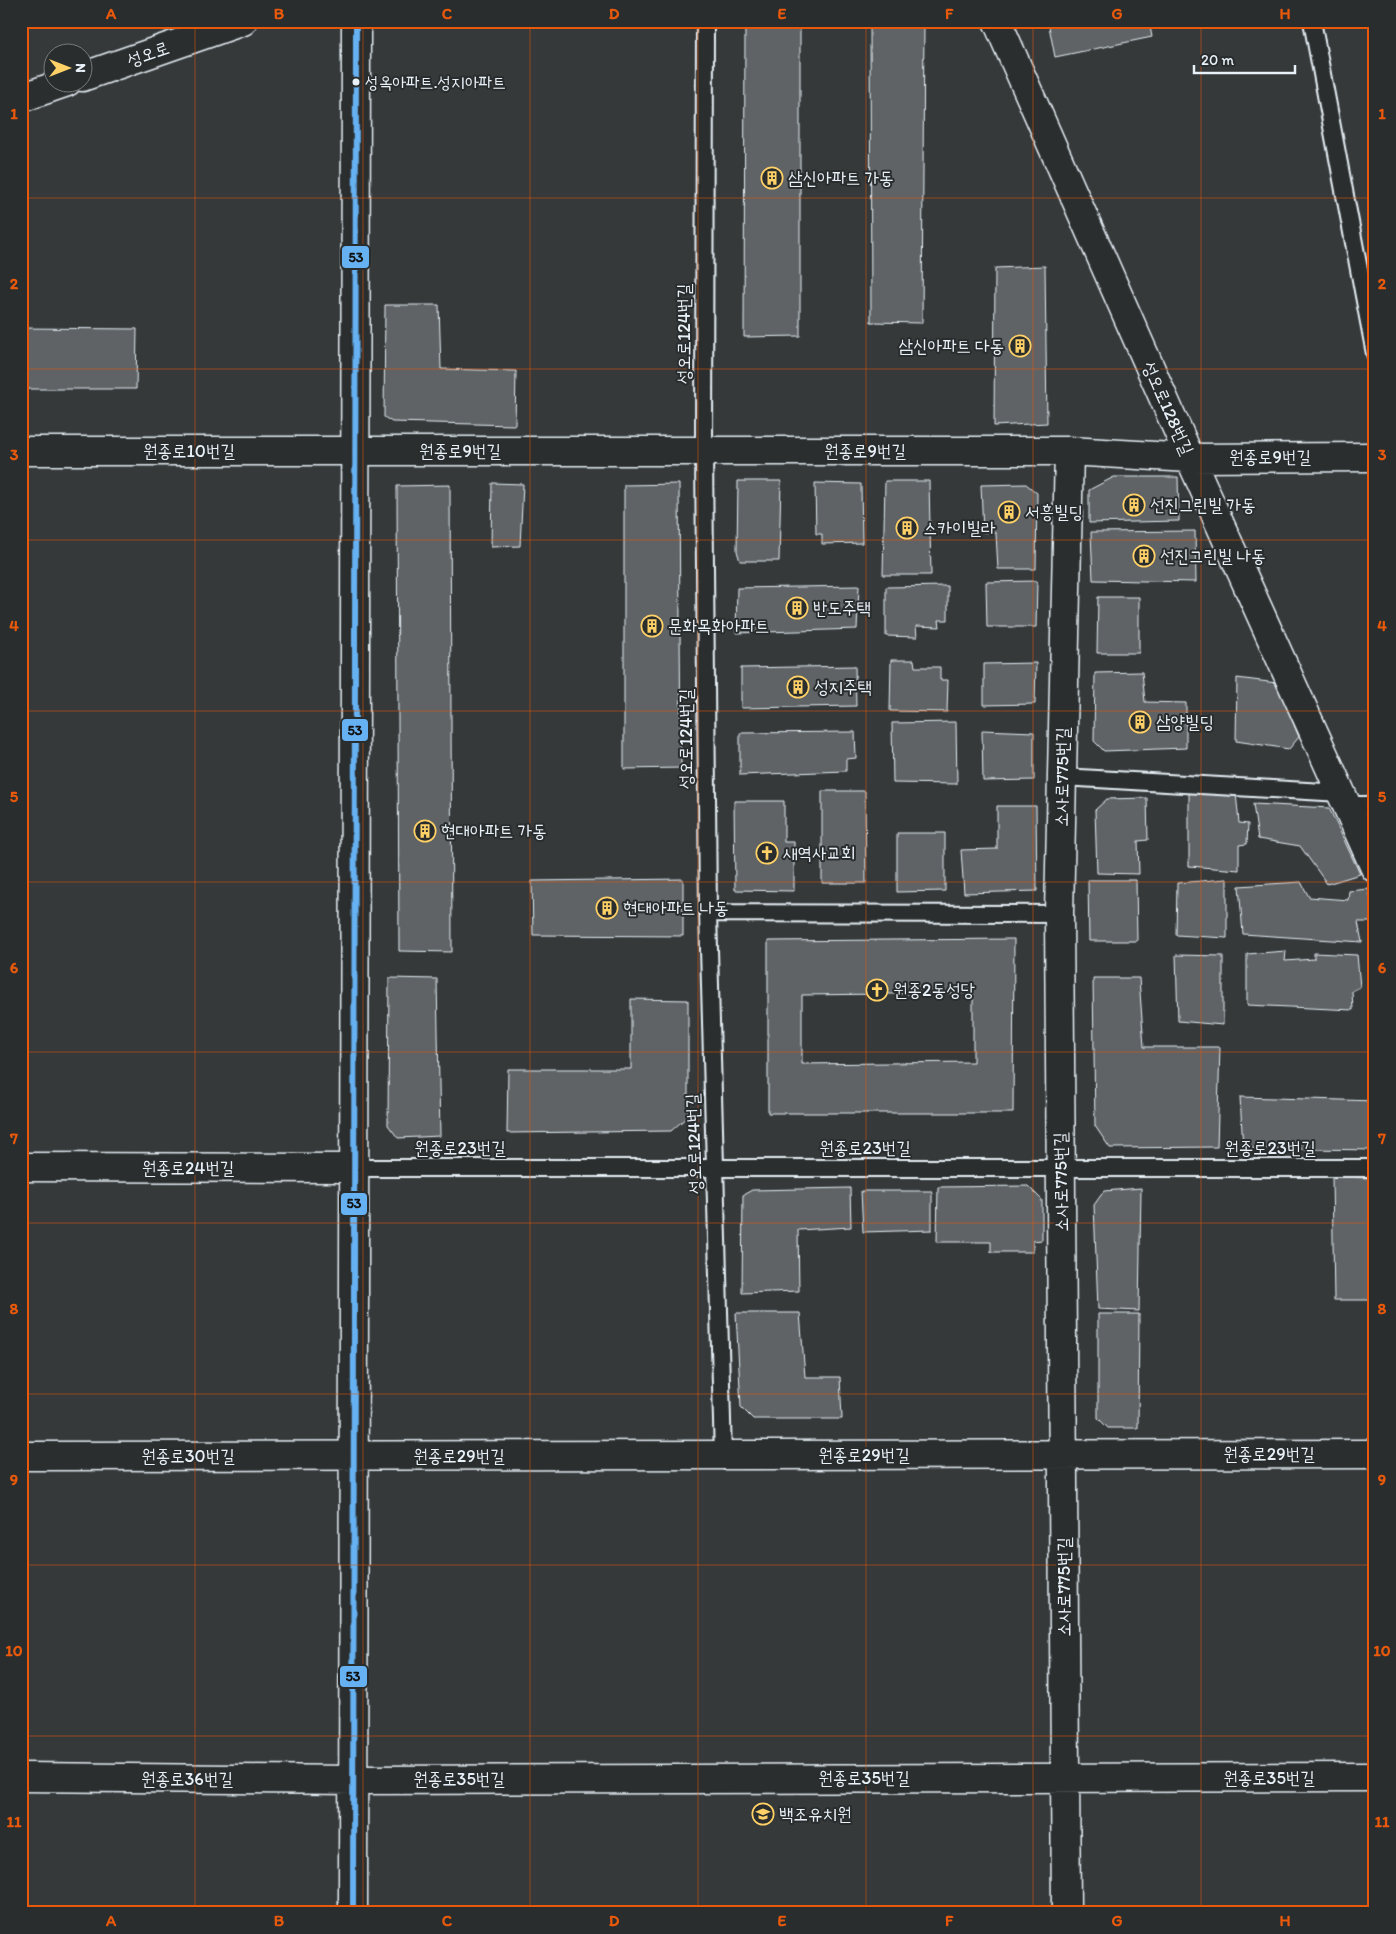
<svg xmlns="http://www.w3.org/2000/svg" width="1396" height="1934" font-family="Itim,'Poor Story',sans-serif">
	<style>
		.building { fill: #5f6365; stroke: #e8f1f8; fill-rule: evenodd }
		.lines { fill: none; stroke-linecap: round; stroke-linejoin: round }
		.lane-casing { stroke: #e8f1f8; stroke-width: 20 }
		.street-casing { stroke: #e8f1f8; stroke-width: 31 }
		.secondary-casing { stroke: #e8f1f8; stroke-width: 31 }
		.lane { stroke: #2a2d2e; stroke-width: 16 }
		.street { stroke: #2a2d2e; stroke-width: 28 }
		.secondary { stroke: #2a2d2e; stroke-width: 28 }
		.bus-1-casing { stroke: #2a2d2e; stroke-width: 10 }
		.bus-1 { stroke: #66b1f2; stroke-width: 6 }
		.grid { fill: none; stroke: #e8590c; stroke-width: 1; stroke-opacity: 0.55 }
		.bus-dot { fill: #e8f1f8; stroke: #2a2d2e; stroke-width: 2 }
		.labels { text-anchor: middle; stroke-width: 4; stroke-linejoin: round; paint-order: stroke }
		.bus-label { font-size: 17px; fill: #e8f1f8; stroke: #2a2d2e; text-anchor: start }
		.street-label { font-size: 18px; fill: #e8f1f8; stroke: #2a2d2e }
		.poi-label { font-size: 18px; fill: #e8f1f8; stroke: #2a2d2e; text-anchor: start }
		.line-badge { stroke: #2a2d2e; stroke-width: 2 }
		.pale-badge-label { font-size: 14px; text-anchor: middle; font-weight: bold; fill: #111 }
		.neatline { fill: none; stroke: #e8590c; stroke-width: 2 }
		.grid-label { font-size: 16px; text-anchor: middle; font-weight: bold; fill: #e8590c }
	</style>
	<rect width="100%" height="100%" fill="#35393a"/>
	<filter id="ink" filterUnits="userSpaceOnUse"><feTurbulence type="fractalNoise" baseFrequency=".02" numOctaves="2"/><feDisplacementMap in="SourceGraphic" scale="10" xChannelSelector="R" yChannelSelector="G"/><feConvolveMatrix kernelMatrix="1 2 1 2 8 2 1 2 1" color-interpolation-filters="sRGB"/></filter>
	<g filter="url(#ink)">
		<!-- building -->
		<path class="building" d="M745,21H800V336L744,337Z
			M870,21H924L922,323L871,322Z
			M1048,21H1149L1152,37L1055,57Z
			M1045,266L1047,423L994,426L995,268Z
			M385,305H439L441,369L516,371L515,425L392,422L384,417Z
			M21,328L137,329L136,389H21Z
			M1114,477H1178L1179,521L1089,523V490Z
			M738,481H781L779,561H740L737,551Z
			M885,481H929L931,575H883Z
			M492,483L523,484L520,546L491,547Z
			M815,483L861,484L862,543L822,544V534H816Z
			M679,484L681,768L624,769V485Z
			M1026,484L1037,493L1036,569H998L996,533L983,532L981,485Z
			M450,485L452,952L399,951L397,486Z
			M1195,531L1196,582L1093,580L1091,532Z
			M1037,581L1036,627H987L986,582Z
			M859,586L857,629L736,633L737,588Z
			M948,586V620H939L940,627L916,626L917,637L886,636V587Z
			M1098,597H1139V653H1097Z
			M891,660H914L915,667H940V680H948L947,712L890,711Z
			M1036,663L1035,704L984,705V664Z
			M855,666L856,706L741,708V668Z
			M1142,672L1145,702L1186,703V748L1104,751L1094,741L1095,673Z
			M1237,678L1277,683L1299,737L1289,749L1236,741Z
			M956,722L957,784L893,783L892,723Z
			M982,730L1034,732V780L983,781Z
			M855,732L856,758L846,759V771L740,775V733Z
			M822,791H865L866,883H822Z
			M1189,793H1236L1239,823L1248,824L1247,844L1239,845V870L1189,866Z
			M1147,798L1148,840L1138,841L1139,874L1097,873L1095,810L1107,799Z
			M734,801H784V842H794V891L735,890Z
			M1253,804L1329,808L1360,874L1327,884L1300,846L1258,839Z
			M997,806H1036L1037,891L964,893L961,850L997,849Z
			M897,833H945V891L897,892Z
			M683,879V936L533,935L532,881Z
			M1227,879V938L1176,935L1177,883Z
			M1088,880H1136L1137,941H1089Z
			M1301,882L1309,897L1348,900L1349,891L1369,889L1374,922H1358L1362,942L1243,934L1239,886Z
			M1014,939L1013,1113H768V941ZM973,993V1062L802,1064V995Z
			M1286,951L1285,961L1314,959V953L1357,955L1360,987L1352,991L1353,1010L1247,1005V954Z
			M1176,955L1223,956V1025L1178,1021Z
			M389,978L437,979L440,1136L398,1138L388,1125Z
			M1093,978H1139L1144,1047H1220L1217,1147L1110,1148L1095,1126Z
			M631,999L688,1000V1116L671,1131L507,1133L508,1069H631Z
			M1240,1097L1375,1101V1150L1243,1148Z
			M1332,1177L1375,1178V1300H1334Z
			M1028,1186L1042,1200V1240L1033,1241V1252H991V1242H937L938,1187Z
			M850,1188L851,1227L798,1230L799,1291L742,1293L743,1195L752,1190Z
			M1141,1188L1139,1311L1098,1309L1094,1205L1104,1191Z
			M861,1191H932V1230L863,1232Z
			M736,1313H800L805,1377H840L842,1419H753L741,1407Z
			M1098,1314H1139L1138,1428H1108L1098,1418Z"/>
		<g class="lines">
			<!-- lane casing -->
			<g class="lane-casing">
				<path id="lane" d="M705,21L704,451L708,913L723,1456
					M1312,21L1375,354
					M1062,777L1341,793
					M1346,805H1375
					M708,913L1059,914
					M355,1168H1375"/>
			</g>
			<!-- street casing -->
			<g class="street-casing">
				<path id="street" d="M997,21L1190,458L1375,868
					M21,451H1069L1190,458L1375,457
					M21,1167L355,1168
					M21,1456L1375,1454
					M21,1777L354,1780L1375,1777
					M353,1913L356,21
					M1066,1913L1059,914L1069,451"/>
			</g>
			<!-- secondary casing -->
			<g class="secondary-casing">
				<path id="secondary" d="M82,77L243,21
					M21,98L67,82"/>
			</g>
			<!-- lane -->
			<use href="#lane" class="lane"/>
			<!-- street -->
			<use href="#street" class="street"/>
			<!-- secondary -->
			<use href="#secondary" class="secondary"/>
			<!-- bus-1 casing -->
			<g class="bus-1-casing">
				<path id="bus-1" d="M353,1913L356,21"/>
			</g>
			<!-- bus-1 -->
			<use href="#bus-1" class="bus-1"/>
		</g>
	</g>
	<!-- grid -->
	<path class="grid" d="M195,21V1913M363,21V1913M530,21V1913M698,21V1913M866,21V1913M1033,21V1913M1201,21V1913M21,198H1375M21,369H1375M21,540H1375M21,711H1375M21,882H1375M21,1052H1375M21,1223H1375M21,1394H1375M21,1565H1375M21,1736H1375"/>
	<!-- icons -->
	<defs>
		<g id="building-ring" transform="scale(1.125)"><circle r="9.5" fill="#2a2d2e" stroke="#ffd166" stroke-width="1.5"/><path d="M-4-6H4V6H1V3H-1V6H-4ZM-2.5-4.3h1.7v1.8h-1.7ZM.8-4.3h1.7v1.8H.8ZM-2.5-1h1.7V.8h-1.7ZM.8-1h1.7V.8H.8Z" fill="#ffd166"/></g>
		<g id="church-ring" transform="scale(1.125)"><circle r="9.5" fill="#2a2d2e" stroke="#ffd166" stroke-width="1.5"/><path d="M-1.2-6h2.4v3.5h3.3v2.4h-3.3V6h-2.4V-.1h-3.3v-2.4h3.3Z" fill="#ffd166"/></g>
		<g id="school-ring" transform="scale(1.125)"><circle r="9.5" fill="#2a2d2e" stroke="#ffd166" stroke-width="1.5"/><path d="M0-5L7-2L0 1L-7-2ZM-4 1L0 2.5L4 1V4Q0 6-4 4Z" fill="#ffd166"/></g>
	</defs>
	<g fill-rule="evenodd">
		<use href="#building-ring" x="772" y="178"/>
		<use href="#building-ring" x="1020" y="346"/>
		<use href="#building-ring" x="1134" y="505"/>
		<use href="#building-ring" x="1009" y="512"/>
		<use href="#building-ring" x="907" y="528"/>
		<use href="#building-ring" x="1144" y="556"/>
		<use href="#building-ring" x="797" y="608"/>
		<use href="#building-ring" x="652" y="626"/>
		<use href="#building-ring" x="798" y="687"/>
		<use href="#building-ring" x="1140" y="722"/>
		<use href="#building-ring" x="425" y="831"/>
		<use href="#church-ring" x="767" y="853"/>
		<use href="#building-ring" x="607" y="908"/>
		<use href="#church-ring" x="877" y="990"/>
		<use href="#school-ring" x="763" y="1814"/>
	</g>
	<!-- markers -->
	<circle class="bus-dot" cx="356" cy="82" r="4.5"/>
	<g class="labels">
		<!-- bus labels -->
		<g class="bus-label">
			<text x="365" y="88">성옥아파트.성지아파트</text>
		</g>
		<!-- street labels -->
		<g class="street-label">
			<text transform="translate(148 54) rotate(-19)" y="6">성오로</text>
			<text transform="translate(684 334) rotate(-90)" y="6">성오로124번길</text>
			<text transform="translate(1168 408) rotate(66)" y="6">성오로128번길</text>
			<text x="189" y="457">원종로10번길</text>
			<text x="460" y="457">원종로9번길</text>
			<text x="865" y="457">원종로9번길</text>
			<text x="1270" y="463">원종로9번길</text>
			<text transform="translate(686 739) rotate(-90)" y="6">성오로124번길</text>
			<text transform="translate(1062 777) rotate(-89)" y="6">소사로775번길</text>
			<text transform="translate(694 1144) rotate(-92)" y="6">성오로124번길</text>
			<text x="460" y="1154">원종로23번길</text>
			<text x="865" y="1154">원종로23번길</text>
			<text x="1270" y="1154">원종로23번길</text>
			<text x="188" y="1174">원종로24번길</text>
			<text transform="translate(1061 1182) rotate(-91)" y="6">소사로775번길</text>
			<text x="1269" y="1460">원종로29번길</text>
			<text x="864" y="1461">원종로29번길</text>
			<text x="188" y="1462">원종로30번길</text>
			<text x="459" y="1462">원종로29번길</text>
			<text transform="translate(1064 1587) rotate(-90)" y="6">소사로775번길</text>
			<text x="864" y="1784">원종로35번길</text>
			<text x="1269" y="1784">원종로35번길</text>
			<text x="187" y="1785">원종로36번길</text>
			<text x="459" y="1785">원종로35번길</text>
		</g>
		<!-- poi labels -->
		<g class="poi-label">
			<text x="788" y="184">삼신아파트 가동</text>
			<text x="1004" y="352" text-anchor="end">삼신아파트 다동</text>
			<text x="1150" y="511">선진그린빌 가동</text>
			<text x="1025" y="518">서흥빌딩</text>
			<text x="923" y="534">스카이빌라</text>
			<text x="1160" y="562">선진그린빌 나동</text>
			<text x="813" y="614">반도주택</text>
			<text x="668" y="632">문화목화아파트</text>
			<text x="814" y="693">성지주택</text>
			<text x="1156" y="728">삼양빌딩</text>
			<text x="441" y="837">현대아파트 가동</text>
			<text x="783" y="859">새역사교회</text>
			<text x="623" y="914">현대아파트 나동</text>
			<text x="893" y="996">원종2동성당</text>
			<text x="779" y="1820">백조유치원</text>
		</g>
	</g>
	<g class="line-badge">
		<rect x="341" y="245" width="29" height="24" rx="5" fill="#66b1f2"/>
		<rect x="341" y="718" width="28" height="24" rx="5" fill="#66b1f2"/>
		<rect x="340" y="1192" width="28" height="24" rx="5" fill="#66b1f2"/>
		<rect x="339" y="1665" width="29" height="23" rx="5" fill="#66b1f2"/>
	</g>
	<g class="pale-badge-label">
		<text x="356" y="262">53</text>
		<text x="355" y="735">53</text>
		<text x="354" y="1208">53</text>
		<text x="353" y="1681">53</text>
	</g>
	<!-- margin -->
	<rect width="1396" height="1934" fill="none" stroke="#2a2d2e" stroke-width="55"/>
	<!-- north arrow -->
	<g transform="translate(68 68) rotate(90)"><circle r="24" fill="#2a2d2e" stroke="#767b7f"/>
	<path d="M0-4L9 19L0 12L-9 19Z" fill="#ffd166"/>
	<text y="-8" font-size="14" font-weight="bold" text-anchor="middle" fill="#e8f1f8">N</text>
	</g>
	<!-- scale -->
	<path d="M1194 65v8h101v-8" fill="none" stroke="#e8f1f8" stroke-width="2.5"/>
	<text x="1201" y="65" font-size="15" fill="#e8f1f8" stroke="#2a2d2e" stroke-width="4" paint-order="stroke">20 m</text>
	<rect x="28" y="28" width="1340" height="1878" class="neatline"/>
	<g class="grid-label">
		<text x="111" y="19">A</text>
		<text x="279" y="19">B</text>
		<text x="447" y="19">C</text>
		<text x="614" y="19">D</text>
		<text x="782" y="19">E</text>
		<text x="949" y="19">F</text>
		<text x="1117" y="19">G</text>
		<text x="1285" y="19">H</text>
		<text x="14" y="119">1</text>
		<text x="1382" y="119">1</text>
		<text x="14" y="289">2</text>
		<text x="1382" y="289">2</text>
		<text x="14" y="460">3</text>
		<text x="1382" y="460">3</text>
		<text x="14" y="631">4</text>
		<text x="1382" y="631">4</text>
		<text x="14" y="802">5</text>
		<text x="1382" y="802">5</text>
		<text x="14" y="973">6</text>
		<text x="1382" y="973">6</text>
		<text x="14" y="1144">7</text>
		<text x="1382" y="1144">7</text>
		<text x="14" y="1314">8</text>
		<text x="1382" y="1314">8</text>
		<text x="14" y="1485">9</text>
		<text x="1382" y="1485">9</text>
		<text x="14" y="1656">10</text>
		<text x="1382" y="1656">10</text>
		<text x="14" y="1827">11</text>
		<text x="1382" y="1827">11</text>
		<text x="111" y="1926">A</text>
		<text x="279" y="1926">B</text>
		<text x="447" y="1926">C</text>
		<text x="614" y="1926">D</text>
		<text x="782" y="1926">E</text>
		<text x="949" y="1926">F</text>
		<text x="1117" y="1926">G</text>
		<text x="1285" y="1926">H</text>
	</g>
</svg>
